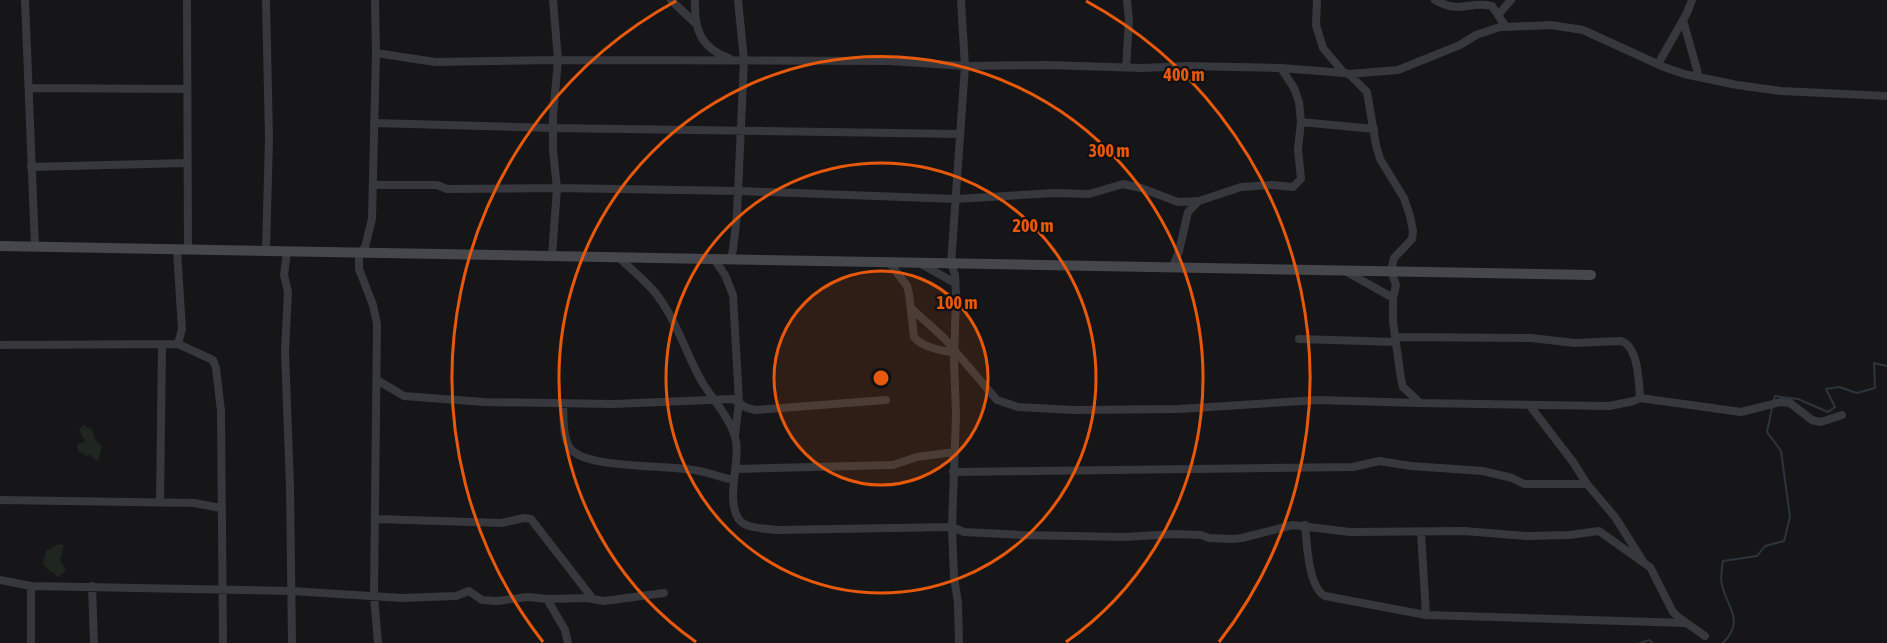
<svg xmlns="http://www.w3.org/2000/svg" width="1887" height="643" font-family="'Asap Condensed',sans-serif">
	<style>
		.green { fill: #1e261f }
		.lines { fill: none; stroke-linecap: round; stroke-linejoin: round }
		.stream { stroke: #2c353c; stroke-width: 2 }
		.street { stroke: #37383d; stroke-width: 8 }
		.secondary { stroke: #45474d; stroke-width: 10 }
		.ring { fill: none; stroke: #e8590c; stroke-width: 3 }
		.centre { fill: #e8590c; stroke: #111113; stroke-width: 3 }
		.ring-label { font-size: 18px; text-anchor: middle; font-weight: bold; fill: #e8590c; stroke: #111113; stroke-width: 4.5; stroke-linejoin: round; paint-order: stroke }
	</style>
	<rect width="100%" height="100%" fill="#161618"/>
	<!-- green -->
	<path class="green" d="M84,425L87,428H91L95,439L102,447L98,460H95L90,454L86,456L78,451L77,446L79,443H83L86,440L83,438L79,429Z
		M58,544L64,545L60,559L66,571L58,577L53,572H50L43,563L46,551Z"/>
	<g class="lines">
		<!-- stream -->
		<path class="stream" d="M1773,402L1775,396L1798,399L1828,412L1835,407L1826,389L1839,387L1857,393L1875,388L1874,363L1887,366
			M1640,643L1649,640L1653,643
			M1723,643C1745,620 1728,610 1722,585C1720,578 1722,568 1723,561L1757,556L1765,546L1784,541L1790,517L1781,451L1767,432L1772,408"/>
		<!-- street -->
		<path class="street" d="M25,0L35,247
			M187,0L188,250
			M375,0L376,53L372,219L365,247L359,253V269L373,305L377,324L374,596L378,643
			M671,0L694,22
			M695,0C694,28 700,48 729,58
			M1317,0L1316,25L1323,48L1344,73L1349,74L1367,92L1376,145L1380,159L1404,198L1410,216L1413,231L1412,239L1394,258L1391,271L1396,285L1393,298V322L1401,379L1403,387L1420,403L1609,406L1634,401L1640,398L1741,412L1781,402L1790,403L1812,420L1821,422L1842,415
			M1435,0C1461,15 1469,0 1492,6L1506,27L1551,25L1583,30L1664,67L1684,74L1737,85L1781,91L1887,96
			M1499,14L1511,0
			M1683,20L1699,77
			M376,53L435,62L558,60L889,61L965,66L1046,65L1143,68L1186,66L1281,68L1344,73
			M1658,64L1687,13L1692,0
			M1126,68L1129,20L1127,0
			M1349,74L1398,70L1460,45L1476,35L1500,27H1506
			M29,88L186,89
			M1301,122L1374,129
			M374,123L553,128L960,134
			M31,167L186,163
			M373,185H437L447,189L557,188L739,191L956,199L1054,193L1089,194L1123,184L1141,188L1178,202L1199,201
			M177,250L182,329L178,344
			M266,251L269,138L266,0
			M287,252L284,275L288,292L285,351L290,487L292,643
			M552,256L557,188L553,151V116L558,60L553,0
			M619,258C630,268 642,278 652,289C675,315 685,352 702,382C713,400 732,420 736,441C740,464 726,498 738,518C744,529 764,528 776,530L952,527L964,532L1021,535L1125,537L1174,534L1201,535L1209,538L1231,539L1242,538L1293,525L1350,532L1464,531L1527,536L1569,535L1599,531L1644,563
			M714,259L725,275L733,295L739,402L735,435
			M730,260L733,250L737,214L744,60L738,0
			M889,262L907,286L909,294L914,337C923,348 941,350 955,353
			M921,264L955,283
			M1173,267L1179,251L1188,212L1199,201L1241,187L1271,185L1293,187L1301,179L1298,149L1301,122L1299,102L1294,88L1281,68
			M1347,272L1393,298
			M912,309L944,338L997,400L1018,407L1074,410L1179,409L1318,400L1420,403
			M1395,337L1531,338L1575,343L1621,341C1638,346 1639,381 1640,398
			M1299,339L1395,342
			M0,345L178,344L213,360L216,368L221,411L223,643
			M377,380L404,396L484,402L613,404L733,399L747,408L756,410L886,400
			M563,403C564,417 562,436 570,448C585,470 671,464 699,471C711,473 722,478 734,480
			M1530,406L1573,462L1587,484L1615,517L1644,563L1650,567L1673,612L1678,617L1705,636
			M735,469L893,465L917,457L954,452
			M953,472L1353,467L1379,461L1411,466L1483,471L1512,478L1524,484H1587
			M0,500L194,503L221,508
			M160,502L162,345
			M376,519L502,523L524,518L531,519L593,599
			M1305,525C1307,543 1308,587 1325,596L1426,615L1685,623
			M1421,532L1426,615
			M0,580L31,586L292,591L402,598L456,596L469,591L482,600L497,601L528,597L547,599L587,598L604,601L664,593
			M92,586L94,643
			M547,599L565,630L568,643
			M31,643V586
			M959,643L958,603L954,577L952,527L956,415L954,360L956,295L955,275L951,264L965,66L961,0"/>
		<!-- secondary -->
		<path class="secondary" d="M0,246L1591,275"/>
	</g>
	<!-- distance rings -->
	<circle cx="881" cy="378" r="107" fill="#e8590c" fill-opacity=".12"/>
	<g class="ring">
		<circle cx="881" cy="378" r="107"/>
		<circle cx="881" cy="378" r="215"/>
		<path d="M696 642A322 322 0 1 1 1066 642"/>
		<path d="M543 642A429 429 0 0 1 676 1M1086 1A429 429 0 0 1 1219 642"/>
	</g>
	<circle cx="881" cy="378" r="9" class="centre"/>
	<g class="ring-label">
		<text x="1184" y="81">400 m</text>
		<text x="1109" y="157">300 m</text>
		<text x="1033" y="232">200 m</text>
		<text x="957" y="309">100 m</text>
	</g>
</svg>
